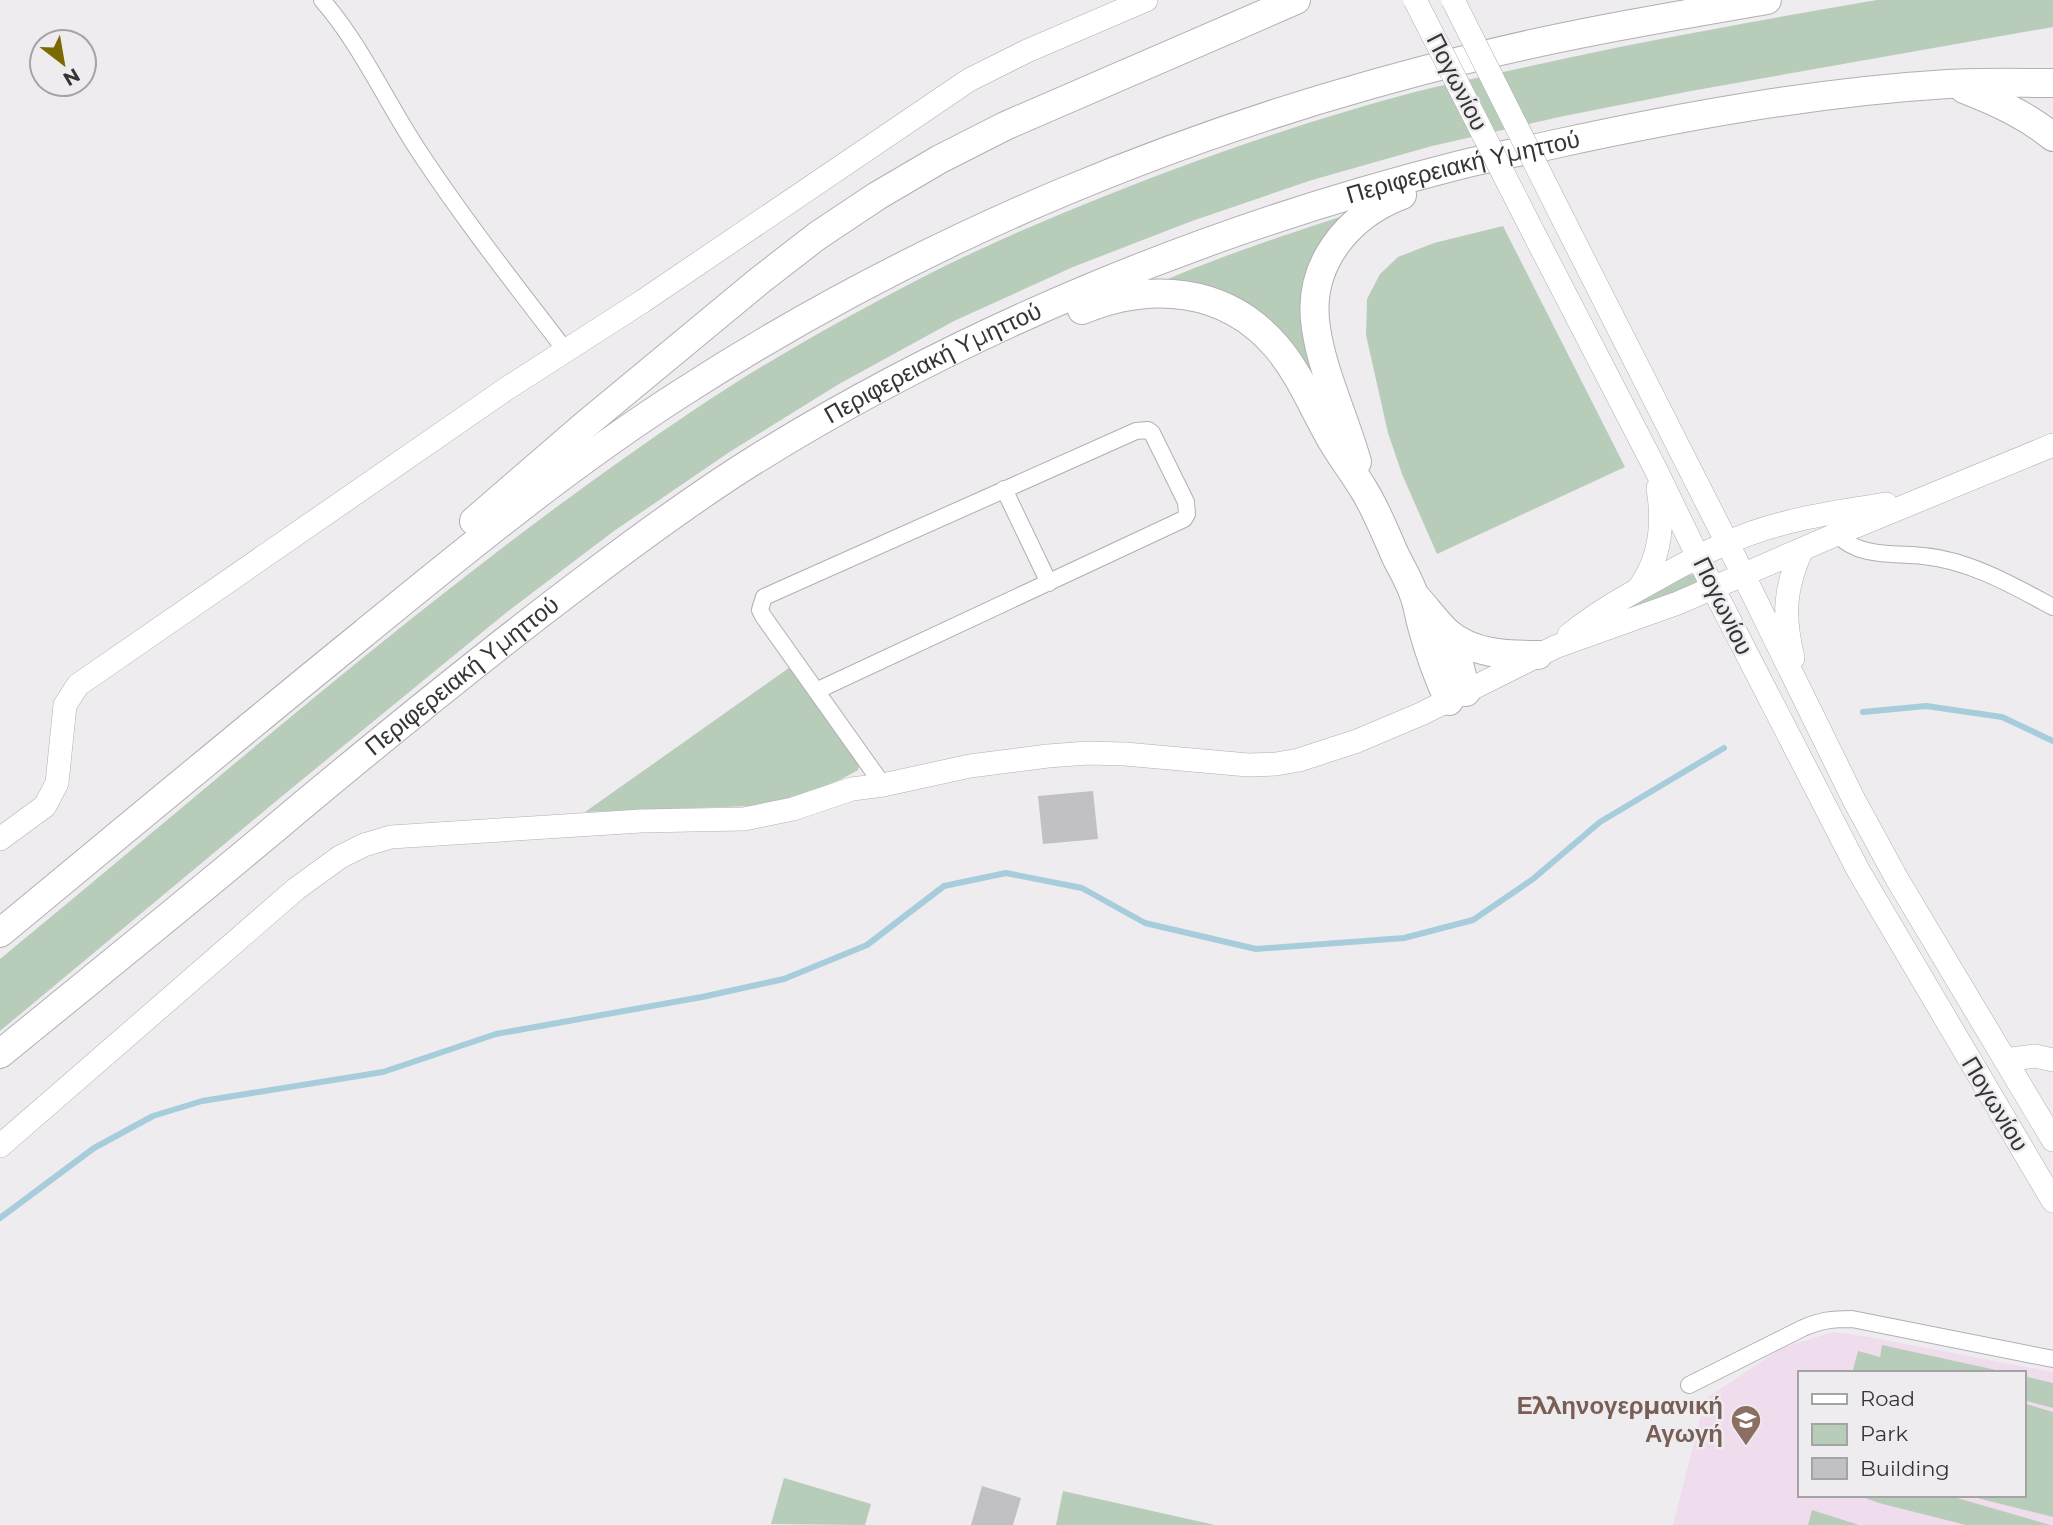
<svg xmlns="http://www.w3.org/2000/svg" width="2053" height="1525" font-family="Montserrat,sans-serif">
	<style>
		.education { fill: #efddee; fill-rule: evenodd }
		.green { fill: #b8ccba }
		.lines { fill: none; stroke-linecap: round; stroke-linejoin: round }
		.stream { stroke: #a7cddc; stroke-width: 6 }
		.building { fill: #c1c0c3 }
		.street-casing { stroke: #b1afb2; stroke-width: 18 }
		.secondary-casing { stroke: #b1afb2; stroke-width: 24 }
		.highway-casing { stroke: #b1afb2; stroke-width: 30 }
		.street { stroke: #fff; stroke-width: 16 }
		.secondary { stroke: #fff; stroke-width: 23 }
		.highway { stroke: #fff; stroke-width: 28 }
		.secondary-bridge-casing { stroke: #b1afb2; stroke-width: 24; stroke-linecap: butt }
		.secondary-bridge { stroke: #fff; stroke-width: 23 }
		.labels { text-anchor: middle; stroke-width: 5; stroke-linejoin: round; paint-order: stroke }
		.street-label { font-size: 24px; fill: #363536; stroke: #eeecef }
		.education-label { font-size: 24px; font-weight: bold; fill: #785e54; stroke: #eeecef; text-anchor: end }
	</style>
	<rect width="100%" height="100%" fill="#eeecef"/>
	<!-- education -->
	<path class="education" d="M1833,1332L1869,1337L2053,1372V1525H1673L1705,1399L1782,1348ZM1799,1373H2023V1495H1799Z"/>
	<!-- green -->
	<path class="green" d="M1877,0H2053V27L1691,91L1564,116L1432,146L1312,180L1192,221L1073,267L954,321L839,384L728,453L614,531L507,612L281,797L0,1031V959C228,772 449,574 694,410C768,360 848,316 927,275C988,244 1052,217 1115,192C1212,154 1310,120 1411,93C1446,84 1482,77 1517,69C1636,42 1756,21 1877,0Z
		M1352,213L1327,241L1321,385L1309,375L1161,282C1223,255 1287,234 1352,213Z
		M1503,226L1625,467L1437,554L1402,474L1388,433L1366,335L1367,299L1380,274L1398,257L1434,243Z
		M1698,574L1700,578C1683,596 1656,600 1634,606L1631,602L1688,575Z
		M793,665L860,762L858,770L842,779L777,805L585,812Z
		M1882,1345L2005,1372L2009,1373H1926L1914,1370L1908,1373H1852L1858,1351L1880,1357Z
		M2023,1376L2053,1383V1408L2023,1400Z
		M2023,1403L2053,1412V1517L1965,1495H2023Z
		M784,1478L871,1504L865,1525L771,1524Z
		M1063,1491L1215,1525H1056Z
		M1856,1495H1947L2050,1525H1966L1879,1503Z
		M1812,1510L1859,1525H1808Z"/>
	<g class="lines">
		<!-- stream -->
		<path class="stream" d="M1863,712L1926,706L2002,717L2053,741
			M0,1218L94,1148L153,1116L202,1101L383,1072L496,1034L702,997L784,979L867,945L944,886L1006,873L1082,888L1145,923L1256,949L1404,938L1473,920L1533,879L1600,822L1724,748"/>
	</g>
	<!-- building -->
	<path class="building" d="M1093,791L1098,839L1043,844L1038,796Z
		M982,1486L1021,1498L1013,1525H971Z"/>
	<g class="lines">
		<!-- street casing -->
		<g class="street-casing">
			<path id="street" d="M322,0C362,46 386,102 420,153C465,221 516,286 566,351
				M1004,489L1049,583
				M1837,534C1858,558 1895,553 1923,556C1969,560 2014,586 2053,607
				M816,691L1184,519L1187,514L1186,502L1152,433L1148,430L1136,431L764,597L760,610L763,616L883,785
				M1689,1385L1803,1328C1822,1320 1832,1319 1852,1319L2053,1359"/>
		</g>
		<!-- secondary casing -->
		<g class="secondary-casing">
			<path id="secondary" d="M1564,221L1743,574L1854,800L1897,879L2053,1140
				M1530,226L1655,468L1713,588L1858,870L2053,1201
				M1639,588C1661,558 1664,524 1658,488
				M1569,635C1597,612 1628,595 1659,578C1698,556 1737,535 1781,524C1815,514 1851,510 1886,504
				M1793,658C1783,616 1784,589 1802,549
				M0,839L45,806L57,783L65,705L78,685L506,389L643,301L969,80L1027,51L1146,0
				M2005,1060L2035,1056L2053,1060
				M0,1146L296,889L340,857L364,845L391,837L641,821L744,819L793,809L852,789L883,785L970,766L1048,756L1088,753L1125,754L1248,765L1276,764L1299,760L1357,741L1421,714L1555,647L1678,603L1837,534L2053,445"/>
		</g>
		<!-- highway casing -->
		<g class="highway-casing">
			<g id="highway">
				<path d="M1964,89C1997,102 2026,115 2053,137"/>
				<path d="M1082,310C1150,282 1225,287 1276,346C1300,374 1314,410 1332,441C1342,458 1354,473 1364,490C1377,511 1386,535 1396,557C1402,569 1410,582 1414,595C1418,605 1419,616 1422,626C1429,652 1438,677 1449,701"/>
				<path d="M1357,462C1345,419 1322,371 1316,328C1306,266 1347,216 1402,195"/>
				<path d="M474,521L585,425L759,281L817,236L877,196L940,159L1005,126L1296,0"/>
				<path d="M1417,598C1427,609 1436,622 1447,632C1472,654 1506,655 1538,655"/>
				<path d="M1443,630L1456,652L1466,692"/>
				<path d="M0,933C121,833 241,733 363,634C466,550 568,466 680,394C924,236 1195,125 1476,57C1572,33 1670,17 1767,0"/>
				<path id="s1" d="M0,1054C99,973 200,892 298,809C394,729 491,650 591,575C644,535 697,496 753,461C966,328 1209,229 1452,167C1486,158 1520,152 1555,144C1684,116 1816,92 1948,84C1983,82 2018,83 2053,83"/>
			</g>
		</g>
		<!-- street -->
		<use href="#street" class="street"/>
		<!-- secondary -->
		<use href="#secondary" class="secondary"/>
		<!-- highway -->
		<use href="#highway" class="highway"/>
		<!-- secondary-bridge casing -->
		<g class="secondary-bridge-casing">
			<path id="secondary-bridge" d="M1415,0L1530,226
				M1453,0L1564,221"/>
		</g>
		<!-- secondary-bridge -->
		<use href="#secondary-bridge" class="secondary-bridge"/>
	</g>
	<!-- icons -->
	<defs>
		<g id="school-pin" transform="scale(1.575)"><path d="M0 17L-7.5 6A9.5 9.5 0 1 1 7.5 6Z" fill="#8d6e63" stroke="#eeecef"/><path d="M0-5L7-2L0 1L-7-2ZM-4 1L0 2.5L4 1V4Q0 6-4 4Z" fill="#fff"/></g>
	</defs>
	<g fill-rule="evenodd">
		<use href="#school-pin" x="1746" y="1420"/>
	</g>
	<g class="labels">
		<!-- street labels -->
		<g class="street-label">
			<text transform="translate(1457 82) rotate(63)" y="8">Πογωνίου</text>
			<text dy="8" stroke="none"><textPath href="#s1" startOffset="1731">Περιφερειακή Υμηττού</textPath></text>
			<text dy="8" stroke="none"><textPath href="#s1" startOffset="1164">Περιφερειακή Υμηττού</textPath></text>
			<text transform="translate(1723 606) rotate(64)" y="8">Πογωνίου</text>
			<text dy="8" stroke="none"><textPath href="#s1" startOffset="597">Περιφερειακή Υμηττού</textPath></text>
			<text transform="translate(1995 1104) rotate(59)" y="8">Πογωνίου</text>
		</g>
		<!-- education labels -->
		<g class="education-label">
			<text x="1723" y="1414">Ελληνογερμανική<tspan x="1723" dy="28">Αγωγή</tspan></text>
		</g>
	</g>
	<!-- legend -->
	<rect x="1798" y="1371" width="228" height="126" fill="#eeecef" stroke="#a4a3a5" stroke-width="2"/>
	<rect x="1812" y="1394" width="35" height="10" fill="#ffffff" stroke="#a4a3a5" stroke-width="2"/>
	<text x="1860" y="1406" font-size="21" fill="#363536">Road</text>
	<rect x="1812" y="1424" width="35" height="21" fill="#b8ccba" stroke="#a4a3a5" stroke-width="2"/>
	<text x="1860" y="1441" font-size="21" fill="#363536">Park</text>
	<rect x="1812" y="1458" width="35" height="21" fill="#c1c0c3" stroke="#a4a3a5" stroke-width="2"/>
	<text x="1860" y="1476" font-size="21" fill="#363536">Building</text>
	<!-- north arrow -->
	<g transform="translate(63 63) rotate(149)"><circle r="33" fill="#eeecef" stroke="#a4a3a5" stroke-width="2"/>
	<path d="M0-5L12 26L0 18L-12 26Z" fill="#7b6a02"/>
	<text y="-10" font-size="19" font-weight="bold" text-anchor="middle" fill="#363536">N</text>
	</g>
</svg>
